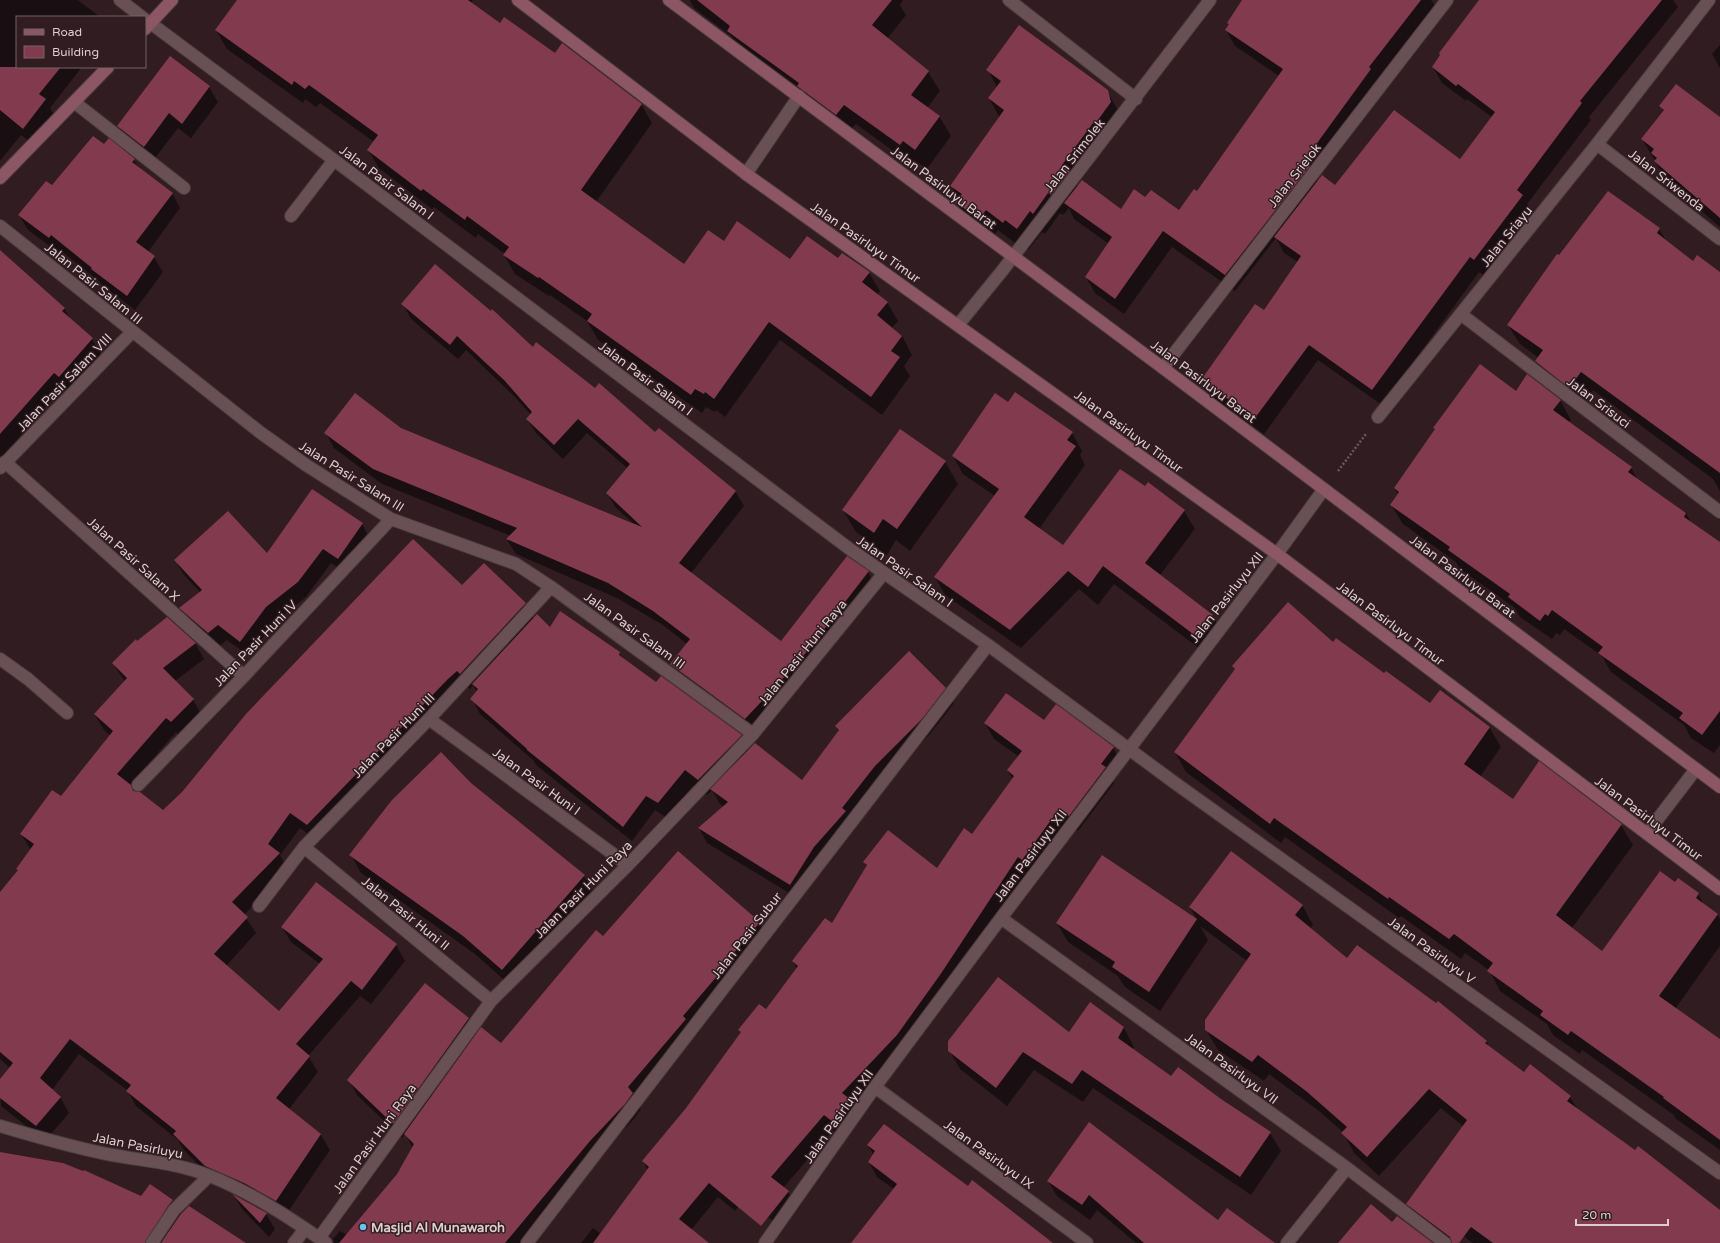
<svg xmlns="http://www.w3.org/2000/svg" width="1720" height="1243" font-family="'Varela Round',sans-serif">
	<style>
		.shadow { fill: #0007 }
		.building { fill: #823a4f }
		.lines { fill: none; stroke-linecap: round; stroke-linejoin: round }
		.lane-casing { stroke: #4a3a3e; stroke-width: 14 }
		.street-casing { stroke: #4a3a3e; stroke-width: 14 }
		.secondary-casing { stroke: #4a3a3e; stroke-width: 14 }
		.path { stroke: #6c5a5e; stroke-width: 2.5; stroke-dasharray: 2 2; stroke-linecap: butt }
		.lane { stroke: #685055; stroke-width: 12 }
		.street { stroke: #685055; stroke-width: 12 }
		.secondary { stroke: #8d5665; stroke-width: 12 }
		.poi-dot { fill: #64c5ee; stroke: #301c21; stroke-width: 1.5 }
		.labels { text-anchor: middle; stroke-width: 3; stroke-linejoin: round; paint-order: stroke }
		.street-label { font-size: 13px; fill: #dccdd0; stroke: #301c21 }
		.poi-label { font-size: 13px; font-weight: bold; fill: #dccdd0; stroke: #301c21; text-anchor: start }
	</style>
	<rect width="100%" height="100%" fill="#301c21"/>
	<!-- shadow -->
	<path class="shadow" d="M0,0H78L100,17H17V67H82L50,108L55,116L33,144L21,135L0,161Z
		M238,0H473L471,3L500,24L555,54L641,104L652,123L596,202L684,266L724,242L790,260H838L869,273L880,291L877,295L887,302L898,321L892,328L902,336L912,355L904,366L910,376L882,415L780,340L725,417L716,410L715,412L706,407L702,413L598,340L587,321L550,295L549,296L515,274L504,255L505,254L478,234L476,238L434,207L432,209L379,168L368,150L374,142L320,103L316,107L305,99L303,103L227,49L216,30Z
		M690,0H903L900,5L906,15L887,39L928,72L940,91L927,108L939,116L951,136L927,169L914,160L911,164L856,124L847,134L739,50L731,36L694,8Z
		M1246,0H1431L1436,7L1314,175L1318,181L1335,186L1460,160L1492,117L1467,99L1466,101L1442,83L1433,67L1480,0H1673L1678,7L1589,117L1591,120L1527,204L1532,211L1483,275L1479,272L1382,405L1318,360L1264,434L1211,396L1202,380L1264,312L1298,262L1284,253L1276,238L1235,291L1172,247L1124,314L1095,293L1086,277L1109,244L1074,219L1069,208L1063,215L1060,213L1045,234L1042,232L1029,249L1017,241L1015,243L998,230L991,239L969,223L956,202L959,199L951,186L1000,118L989,98L997,87L988,70L1107,91L1119,112L1122,124L1107,145L1105,143L1076,183L1078,187L1121,210L1145,198L1180,211L1197,192L1279,76L1235,46L1226,30Z
		M1720,45V68L1712,54Z
		M209,87L218,102L191,138L178,128L153,161L127,141L119,127Z
		M1661,106L1720,119V227L1667,181L1642,139L1664,112Z
		M104,146L134,160L139,169L172,193L180,208L148,252L154,257L163,272L135,310L101,284L99,281L60,250L58,252L28,230L19,215L52,187Z
		M1659,229L1667,242L1693,262L1720,274V491L1713,479L1593,390L1581,406L1548,381L1536,362L1539,358L1520,344L1508,325L1559,256Z
		M0,251L64,308L70,319L92,339L101,354L68,392L63,387L0,459Z
		M403,304L533,348L595,389L735,491L744,506L691,573L781,643L868,572L876,587L809,675L754,733L680,679L671,664L687,644L663,625L617,598L516,554L507,540L511,536L382,484L334,448L326,433L401,429L633,523L616,508L607,493L627,468L587,433L563,459L536,433L527,419L531,415L513,395L466,350L458,359L411,319Z
		M1516,393L1560,400L1571,420L1569,422L1631,468L1638,480L1686,513L1691,523L1720,544V745L1714,753L1691,738L1684,725L1611,672L1602,656L1564,629L1560,635L1556,633L1552,639L1520,617L1515,608L1460,569L1456,562L1403,524L1391,505L1398,494L1395,489L1435,430L1434,428Z
		M1008,404L1072,433L1082,451L1080,455L1085,465L1039,529L1063,546L1145,488L1149,483L1184,511L1195,529L1160,575L1213,616L1223,634L1208,655L1114,584L1098,605L1079,589L1021,648L945,595L935,577L995,496L963,474L953,456Z
		M945,462L958,484L910,551L896,540L887,555L856,532L843,510Z
		M362,524L370,539L347,573L331,563L306,597L275,622L249,656L227,640L217,648L189,623L180,608L200,592L184,575L175,560L267,554Z
		M462,587L525,604L533,618L550,628L619,653L623,659L656,684L741,736L749,750L802,781L839,732L836,726L945,688L954,703L930,734L883,781L799,899L707,843L699,828L724,807L720,804L712,790L707,795L694,785L667,818L655,810L632,841L536,765L534,761L480,714L472,699L477,692L473,685L470,689L466,686L316,840L300,828L280,855L288,869L244,915L256,933L226,966L279,1013L320,964L291,942L282,927L396,945L405,961L371,1004L360,996L308,1056L318,1072L289,1109L321,1135L330,1150L285,1216L215,1182L183,1149L178,1140L136,1106L127,1090L79,1054L52,1090L60,1097L69,1113L45,1141L1,1106L0,1081L10,1068L0,1059V893L19,871L17,869L31,850L21,834L61,798L111,736L104,730L95,715L125,682L113,663L137,643H195L204,659L175,681L193,700L202,715L180,737L176,732L130,785L133,792L163,812Z
		M1333,643L1431,704L1440,691L1490,728L1501,747L1480,777L1513,801L1539,763L1621,825L1633,845L1572,928L1602,952L1675,884L1698,894L1705,906L1717,914L1720,919V946L1675,1009L1720,1041V1150L1675,1118L1674,1115L1582,1050L1580,1054L1553,1035L1547,1024L1500,991L1489,970L1465,953L1461,959L1401,916L1399,918L1285,837L1281,843L1186,772L1175,752L1235,670L1233,666Z
		M1044,722L1113,748L1122,763L1111,778L1114,783L1078,831L1068,824L1031,874L1027,872L948,991L905,1050L853,1106L858,1115L842,1137L833,1130L783,1188L788,1192L797,1207L781,1227L744,1199L735,1211L718,1197L691,1230L708,1243H581L593,1228L601,1234L648,1170L643,1161L686,1109L741,1033L740,1031L766,1010L797,969L793,961L832,925L867,867L864,862L937,870L972,835L1013,779L1008,771L1018,756L994,739L985,723Z
		M470,784L584,876L595,894L512,987L475,954L361,873L351,855Z
		M1102,857L1198,921L1190,907L1302,905L1313,925L1310,929L1348,960L1486,1041L1490,1048L1524,1073L1570,1097L1578,1110L1720,1211V1243H1473L1459,1233L1450,1243L1418,1223L1407,1204L1464,1127L1441,1108L1379,1176L1354,1153L1343,1132L1319,1111L1269,1074L1264,1081L1218,1050L1206,1030L1247,961L1200,926L1208,940L1160,1011L1125,987L1118,976L1068,942L1057,923Z
		M759,922L768,938L637,1102L641,1109L633,1120L598,1156L526,1243H334L333,1239L340,1231L347,1235L397,1174L413,1148L405,1134L402,1138L357,1095L349,1080L426,984L469,1019L478,1034L501,1045L603,937Z
		M1090,1003L1124,1028L1134,1047L1132,1050L1171,1078L1220,1099L1270,1133L1281,1151L1251,1195L1093,1088L1083,1102L1034,1070L1007,1106L960,1069L949,1050L1070,1034Z
		M868,1146L968,1187L1053,1243H852L894,1189L877,1177L869,1162L874,1155Z
		M0,1153L142,1197L150,1186L173,1201L181,1215L245,1243H0Z
		M1048,1181L1219,1222L1267,1243H1136L1097,1210L1090,1220L1057,1196Z
		M235,1197L266,1214L275,1229L269,1237L242,1209Z"/>
	<!-- building -->
	<path class="building" d="M237,0H468L500,23L504,17L555,53L562,43L642,104L581,190L684,264L708,230L724,241L737,221L790,259L807,236L838,258L842,253L870,272L862,282L888,302L877,315L902,336L891,351L900,357L871,397L769,322L714,399L705,392L704,394L695,389L691,395L587,321L592,314L539,277L538,278L503,255L509,247L467,216L465,220L423,189L421,191L367,150L378,135L309,85L305,89L294,81L292,85L215,30Z
		M697,0H892L872,25L929,71L911,95L940,116L915,150L903,141L900,145L844,105L836,115L797,86L799,83L727,31L730,26Z
		M1242,0H1421L1369,67L1371,69L1304,161L1310,166L1225,275L1163,231L1115,299L1085,277L1112,237L1064,203L1082,180L1121,209L1134,189L1145,197L1151,190L1179,210L1194,189L1197,191L1283,69L1225,30L1229,24L1227,23Z
		M1479,0H1662L1580,101L1582,103L1517,190L1523,195L1474,260L1470,257L1372,390L1309,345L1255,418L1201,380L1255,304L1264,310L1301,256L1274,237L1322,175L1335,185L1394,110L1460,159L1495,112L1458,84L1456,86L1432,67L1440,55L1439,53Z
		M1019,25L1108,90L1111,102L1095,124L1093,123L1062,165L1070,171L1051,195L1048,193L1033,214L1030,211L1017,229L1005,220L1003,223L986,210L979,219L955,202L962,194L950,186L1004,110L988,98L1001,81L986,70Z
		M170,56L210,86L182,124L169,113L144,147L117,126Z
		M0,67H61L39,94L46,99L23,129L0,110Z
		M1676,84L1720,117V218L1654,161L1657,158L1651,153L1654,149L1641,139L1664,110L1659,106Z
		M93,136L104,144L109,138L135,159L132,162L173,193L136,242L155,256L127,296L91,269L92,268L51,235L49,238L18,215L46,181L52,185Z
		M1608,191L1660,228L1657,233L1693,261L1697,255L1720,272V473L1581,372L1569,388L1535,361L1543,350L1507,325L1557,254L1559,255Z
		M0,250L65,308L62,311L93,338L59,377L54,373L0,434Z
		M435,264L491,311L492,309L533,347L536,342L595,388L599,383L655,432L659,428L736,491L679,563L781,641L847,556L869,571L801,659L745,719L670,664L690,639L653,611L608,583L506,539L517,528L373,469L324,433L355,393L401,428L642,527L606,493L630,464L578,419L554,445L526,419L532,412L504,380L457,336L450,345L401,304Z
		M1480,364L1516,391L1527,374L1561,400L1553,410L1632,467L1628,472L1686,513L1684,517L1720,542V711L1702,735L1679,718L1683,713L1598,653L1603,647L1552,610L1548,616L1545,614L1540,621L1508,597L1510,594L1448,550L1450,547L1390,505L1399,492L1394,488L1435,429L1433,428Z
		M1015,392L1073,432L1067,440L1076,446L1024,517L1063,545L1120,469L1145,486L1148,482L1185,510L1145,563L1213,615L1197,637L1103,566L1088,587L1068,571L1010,630L934,577L999,489L952,456L995,393L1008,402Z
		M900,429L946,461L897,529L883,519L874,533L842,510Z
		M312,489L363,523L338,559L323,549L298,582L266,607L240,642L218,625L208,633L179,608L202,590L174,560L228,511L267,553Z
		M413,539L462,585L484,563L526,603L460,674L457,671L448,679L307,825L290,813L268,844L280,853L232,902L248,917L214,954L279,1011L323,959L281,927L316,882L397,944L362,990L351,981L296,1044L310,1056L276,1098L321,1134L276,1201L244,1183L205,1166L173,1134L176,1131L126,1091L131,1085L70,1039L40,1078L61,1097L36,1126L0,1098V1079L13,1063L0,1052V892L18,870L16,869L34,844L20,834L52,790L61,796L113,731L94,714L127,678L112,663L136,639L137,641L167,617L196,643L163,668L194,699L171,722L166,718L117,774L131,785L133,791L140,792L163,810L182,792L246,714Z
		M1288,602L1333,642L1336,638L1384,673L1386,671L1430,703L1440,690L1490,727L1464,764L1513,799L1539,761L1622,824L1556,915L1602,951L1660,871L1675,882L1678,878L1699,893L1696,898L1718,914L1659,996L1720,1039V1140L1663,1098L1664,1097L1571,1031L1568,1035L1540,1015L1543,1011L1487,971L1493,963L1454,934L1449,939L1389,897L1388,899L1274,818L1270,824L1174,752L1235,669L1232,666Z
		M560,611L620,652L619,655L656,682L661,676L742,735L698,780L685,770L658,803L646,796L623,827L527,750V749L470,699L478,689L472,684L537,614L550,627Z
		M909,651L946,688L922,719L875,766L842,808L846,811L814,847L790,885L698,828L728,802L710,789L755,743L802,780L839,730L835,726Z
		M1006,693L1044,720L1056,704L1114,747L1101,764L1106,767L1069,816L1059,809L1022,860L1018,857L940,975L897,1035L842,1093L850,1099L833,1122L824,1115L771,1177L789,1191L761,1226L709,1183L679,1219L709,1243H593L649,1167L642,1161L686,1108L741,1032L738,1030L759,1004L766,1009L798,966L792,961L825,918L832,923L867,865L863,862L888,830L937,868L964,828L972,834L1014,776L1007,770L1022,751L984,723Z
		M441,752L471,783L585,875L502,970L463,936L349,855L392,800Z
		M678,851L760,922L716,974L718,975L683,1016L686,1019L628,1087L633,1093L625,1104L590,1141L505,1243H339L397,1174L414,1144L404,1134L481,1027L501,1043L596,930L603,936Z
		M1231,851L1303,905L1295,915L1347,958L1357,945L1436,1003L1438,1001L1487,1041L1485,1043L1524,1072L1530,1064L1571,1096L1567,1101L1635,1150L1638,1146L1720,1210V1243H1493L1471,1227L1459,1243H1452L1450,1237L1406,1204L1467,1120L1429,1089L1367,1157L1341,1133L1347,1127L1306,1091L1258,1055L1252,1062L1205,1030V1020L1251,954L1189,907Z
		M1102,855L1197,919L1149,992L1112,967L1115,962L1056,923Z
		M998,977L1069,1032L1090,1002L1124,1027L1118,1038L1171,1076L1178,1067L1221,1099L1271,1132L1240,1177L1082,1070L1072,1084L1023,1052L996,1088L948,1051V1041Z
		M425,983L469,1018L393,1124L347,1080Z
		M1089,1122L1218,1220L1227,1208L1275,1243H1144L1089,1195L1082,1205L1047,1181Z
		M884,1124L968,1186L972,1180L1053,1243H851L897,1184L868,1162L875,1151L867,1145Z
		M0,1152L63,1163L83,1171L84,1170L141,1196L150,1184L173,1200L168,1206L145,1243H0Z
		M232,1194L267,1213L260,1223Z
		M1371,1204L1392,1222L1397,1216L1433,1243H1338Z
		M189,1206L246,1243H161L180,1215Z"/>
	<g class="lines">
		<!-- lane casing -->
		<g class="lane-casing">
			<path id="lane" d="M291,216L334,160"/>
		</g>
		<!-- street casing -->
		<g class="street-casing">
			<path id="street" d="M120,0L142,17
				M1009,0L1136,99
				M145,19L334,160L851,550L988,645L1175,783L1720,1173
				M74,102L184,188
				M1597,144L1720,239
				M746,174L799,96
				M0,226L214,396L261,433L306,465L391,519L516,564L551,587L753,734
				M1462,315L1720,512
				M958,325L1002,271L1210,0
				M1163,368L1447,0
				M1378,417L1597,144L1709,0
				M5,462L244,676
				M0,468L132,332
				M0,659L28,679L67,713
				M429,719L628,865
				M138,785L244,676L391,519
				M1647,833L1696,769
				M304,847L491,1001
				M259,906L304,847L429,719L551,587
				M1001,918L1347,1168L1445,1243
				M875,1087L1087,1243
				M0,1126C37,1137 74,1148 112,1155C145,1161 178,1163 210,1176C252,1193 289,1217 326,1243
				M319,1238L491,1001L628,865L753,734L884,573
				M152,1243L174,1210L209,1176
				M294,1243L305,1229
				M527,1243L988,645
				M765,1243L875,1087L1001,918L1277,554L1324,489
				M1287,1243L1347,1168"/>
		</g>
		<!-- secondary casing -->
		<g class="secondary-casing">
			<path id="secondary" d="M518,0L746,174L1277,554L1720,889
				M669,0L1163,368L1720,787
				M145,29L172,0
				M0,178L108,67"/>
		</g>
		<!-- path -->
		<path class="path" d="M1338,471L1366,434"/>
		<!-- lane -->
		<use href="#lane" class="lane"/>
		<!-- street -->
		<use href="#street" class="street"/>
		<!-- secondary -->
		<use href="#secondary" class="secondary"/>
	</g>
	<!-- markers -->
	<circle class="poi-dot" cx="363" cy="1227" r="4"/>
	<g class="labels">
		<!-- street labels -->
		<g class="street-label">
			<text transform="translate(1074 155) rotate(-52)" y="5">Jalan Srimolek</text>
			<text transform="translate(1294 175) rotate(-52)" y="5">Jalan Srielok</text>
			<text transform="translate(1667 180) rotate(38)" y="5">Jalan Sriwenda</text>
			<text transform="translate(387 182) rotate(37)" y="5">Jalan Pasir Salam I</text>
			<text transform="translate(944 187) rotate(37)" y="5">Jalan Pasirluyu Barat</text>
			<text transform="translate(1506 236) rotate(-51)" y="5">Jalan Sriayu</text>
			<text transform="translate(866 242) rotate(35)" y="5">Jalan Pasirluyu Timur</text>
			<text transform="translate(94 283) rotate(39)" y="5">Jalan Pasir Salam III</text>
			<text transform="translate(646 378) rotate(37)" y="5">Jalan Pasir Salam I</text>
			<text transform="translate(1204 381) rotate(37)" y="5">Jalan Pasirluyu Barat</text>
			<text transform="translate(64 382) rotate(-46)" y="5">Jalan Pasir Salam VIII</text>
			<text transform="translate(1599 402) rotate(37)" y="5">Jalan Srisuci</text>
			<text transform="translate(1129 431) rotate(36)" y="5">Jalan Pasirluyu Timur</text>
			<text transform="translate(352 476) rotate(32)" y="5">Jalan Pasir Salam III</text>
			<text transform="translate(134 559) rotate(42)" y="5">Jalan Pasir Salam X</text>
			<text transform="translate(905 571) rotate(35)" y="5">Jalan Pasir Salam I</text>
			<text transform="translate(1463 576) rotate(37)" y="5">Jalan Pasirluyu Barat</text>
			<text transform="translate(1226 597) rotate(-52)" y="5">Jalan Pasirluyu XII</text>
			<text transform="translate(1391 623) rotate(37)" y="5">Jalan Pasirluyu Timur</text>
			<text transform="translate(635 630) rotate(36)" y="5">Jalan Pasir Salam III</text>
			<text transform="translate(255 643) rotate(-46)" y="5">Jalan Pasir Huni IV</text>
			<text transform="translate(802 652) rotate(-51)" y="5">Jalan Pasir Huni Raya</text>
			<text transform="translate(393 735) rotate(-46)" y="5">Jalan Pasir Huni III</text>
			<text transform="translate(537 781) rotate(36)" y="5">Jalan Pasir Huni I</text>
			<text transform="translate(1649 818) rotate(37)" y="5">Jalan Pasirluyu Timur</text>
			<text transform="translate(1030 855) rotate(-53)" y="5">Jalan Pasirluyu XII</text>
			<text transform="translate(583 889) rotate(-45)" y="5">Jalan Pasir Huni Raya</text>
			<text transform="translate(406 913) rotate(39)" y="5">Jalan Pasir Huni II</text>
			<text transform="translate(746 935) rotate(-52)" y="5">Jalan Pasir Subur</text>
			<text transform="translate(1432 950) rotate(36)" y="5">Jalan Pasirluyu V</text>
			<text transform="translate(1232 1068) rotate(36)" y="5">Jalan Pasirluyu VII</text>
			<text transform="translate(838 1116) rotate(-55)" y="5">Jalan Pasirluyu XII</text>
			<text transform="translate(374 1138) rotate(-54)" y="5">Jalan Pasir Huni Raya</text>
			<text transform="translate(138 1145) rotate(11)" y="5">Jalan Pasirluyu</text>
			<text transform="translate(989 1154) rotate(36)" y="5">Jalan Pasirluyu IX</text>
		</g>
		<!-- poi labels -->
		<g class="poi-label">
			<text x="371" y="1232">Masjid Al Munawaroh</text>
		</g>
	</g>
	<!-- legend -->
	<rect x="16" y="16" width="130" height="52" fill="#301c21" stroke="#756367"/>
	<rect x="24" y="29" width="20" height="6" fill="#8d5665" stroke="#756367"/>
	<text x="52" y="36" font-size="12" fill="#dccdd0">Road</text>
	<rect x="24" y="46" width="20" height="12" fill="#823a4f" stroke="#756367"/>
	<text x="52" y="56" font-size="12" fill="#dccdd0">Building</text>
	<!-- scale -->
	<path d="M1576 1219v6h92v-6" fill="none" stroke="#dccdd0" stroke-width="2"/>
	<text x="1582" y="1219" font-size="12" fill="#dccdd0" stroke="#301c21" stroke-width="3" paint-order="stroke">20 m</text>
</svg>
